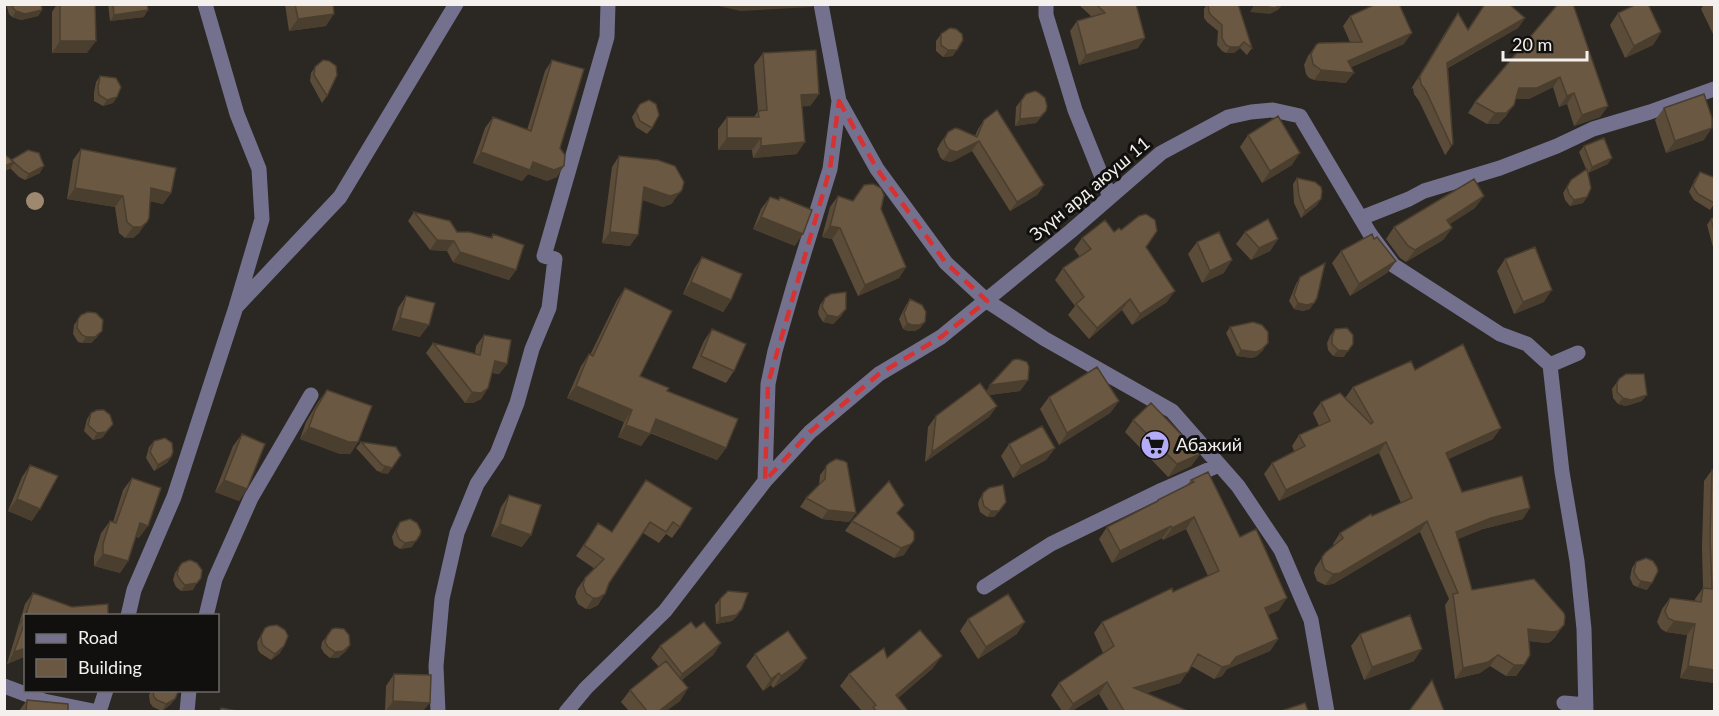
<svg xmlns="http://www.w3.org/2000/svg" width="1719" height="716" font-family="Lato,sans-serif">
	<style>
		.lines { fill: none; stroke-linecap: round; stroke-linejoin: round }
		.minor { stroke: #74718f; stroke-width: 15 }
		.tree { fill: #9e896e }
		.wall { fill: #5b4c39 }
		.shaded-wall { fill: #4a3e2e }
		.building { fill: #6a5842; stroke: #4a3e2e; stroke-width: 1.5 }
		.marked { fill: none; stroke: #d73232; stroke-width: 4.5; stroke-dasharray: 12 8; stroke-linejoin: round }
		.labels { text-anchor: middle; stroke-width: 6; stroke-linejoin: round; paint-order: stroke }
		.street-label { font-size: 18px; fill: #f3f0ed; stroke: #12100e }
		.poi-label { font-size: 18px; fill: #f3f0ed; stroke: #12100e; text-anchor: start }
	</style>
	<rect width="100%" height="100%" fill="#2b2722"/>
	<g class="lines">
		<!-- minor -->
		<path class="minor" d="M821,4L839,101L877,169L946,263L987,301L1045,339L1172,411L1238,486L1281,550L1311,620L1327,712
			M1046,4V15L1075,110L1110,197
			M1361,218L1409,199L1424,191L1500,168L1557,146L1593,129L1650,112L1714,89
			M238,305L340,197L456,4
			M1550,365L1578,353
			M765,481L768,384L775,351L794,285L830,169L839,101
			M984,587L1051,544L1162,490L1219,465
			M128,616L134,590L174,497L236,307L262,219L259,169L237,114L205,4
			M206,616L215,579L251,498L311,395
			M4,686L44,701L98,712
			M1564,703L1586,705
			M99,712L106,690
			M187,712L189,690
			M438,712L436,666L442,599L457,533L477,484L497,454L517,403L532,349L549,308L555,259L544,256L607,37L608,4
			M566,712L586,688L665,611L765,481L810,432L879,374L941,337L1071,231L1161,153L1228,117L1251,112L1273,110L1300,116L1370,234L1393,265L1500,334L1527,344L1550,365L1562,472L1577,561L1584,629L1586,712"/>
	</g>
	<!-- trees -->
	<circle class="tree" cx="35" cy="201" r="9"/>
	<!-- wall -->
	<path class="wall" d="M6,4H41L42,10L38,16L21,20L12,17L9,14Z
		M57,4H95L87,53H52V12Z
		M108,4H147L144,17L110,21Z
		M285,4H333L326,26L289,31Z
		M1078,4H1136L1138,48L1079,65L1070,31L1077,21L1092,17Z
		M1207,4H1238L1252,48L1247,55L1240,48L1234,53H1226L1222,51L1217,45L1218,31L1207,22L1204,18V9Z
		M1558,4L1608,106L1600,117L1574,126L1567,104L1559,107L1553,87L1529,99H1516L1506,116L1498,124H1487L1468,113L1475,102Z
		M1704,4H1714V36L1701,9Z
		M1458,13L1468,30L1525,18L1518,28L1448,68L1453,144L1446,154L1445,155L1419,101L1414,94L1413,88L1411,89L1451,23Z
		M1618,13L1661,32L1653,45L1625,58L1610,25Z
		M1350,16L1404,44L1351,67L1346,83L1314,80L1309,78L1306,74L1304,65L1308,56L1316,45L1350,42L1343,26Z
		M941,34L953,56L943,57L936,51V41Z
		M763,53L819,94L810,106H802L797,154L753,158L752,150H718V129L727,117H754L758,111L754,65Z
		M552,60L560,148L557,177L547,181L528,174L522,181L473,163L485,128L493,117L527,130L545,71Z
		M315,67L327,96L322,103L310,81L311,73Z
		M100,76L117,97L113,103L103,106L94,101V93L96,82Z
		M1026,94L1046,111L1036,123L1015,126L1016,107Z
		M640,104L652,128L647,134L636,127L632,117Z
		M1664,108L1704,140L1666,153L1655,120Z
		M984,120L1044,185L1037,195L1010,211L972,151L950,162L943,160L940,157L937,149L941,142L948,132L975,136L978,129Z
		M1248,135L1292,165L1262,183L1240,147Z
		M1584,146L1608,164L1588,173L1587,197L1583,203L1570,206L1565,200L1563,193L1571,180L1586,169L1579,152Z
		M81,149L171,193L163,204L150,201L139,233L133,238H125L119,233L115,207L67,199L73,160Z
		M4,154L11,160L40,173L25,180L19,177L10,168L4,171Z
		M619,156L674,201L671,204L663,207L643,200L630,246L602,243L612,167Z
		M1700,172L1714,179V204L1710,210L1694,200L1689,192L1695,179Z
		M1297,178L1317,205L1301,218L1294,203L1293,184Z
		M838,196L881,209L906,267L899,278L858,296L832,239L822,237L830,207Z
		M770,197L778,200L780,197L795,246L753,229L761,209Z
		M1475,208L1449,224L1452,228L1443,240L1406,262L1400,258L1386,239L1394,227Z
		M414,212L457,232L490,238L493,234L516,270L509,280L453,262L447,251L430,250L408,221Z
		M1714,218V247H1713L1707,225L1711,219Z
		M1121,230L1146,247L1167,302L1132,325L1122,310L1089,339L1068,315L1075,306L1055,280L1063,268L1080,257L1074,249L1082,238L1114,232Z
		M1245,232L1278,239L1270,251L1251,260L1236,244Z
		M1374,239L1396,261L1387,273L1350,296L1332,263L1341,251Z
		M1197,242L1224,273L1202,283L1188,254Z
		M702,257L731,300L723,312L683,294L694,269Z
		M1505,259L1544,302L1514,314L1497,271Z
		M1300,277L1310,309L1303,311L1294,309L1289,301L1296,284Z
		M625,288L640,376L667,391L726,448L717,460L650,433L641,446L618,437L624,422L567,398L581,366L589,354L590,355L617,300Z
		M406,296L420,337L392,330L398,308Z
		M825,298L842,315L833,324L823,322L819,316L818,312L820,305Z
		M910,299L925,322L920,328L915,331H908L903,329L899,319L906,305Z
		M81,315L102,331L97,337L91,343H82L78,342L73,334L74,325Z
		M1230,327L1264,349L1257,356L1252,358L1237,356L1226,333Z
		M712,329L734,371L726,383L692,368L704,341Z
		M1335,329L1344,357L1333,356L1328,350L1327,343L1330,336Z
		M484,335L507,364L499,374L492,373L488,388L481,399L473,403H465L426,353L433,343L475,354L476,346Z
		M1415,370L1493,439L1448,459L1462,492L1523,519L1483,529L1458,539L1472,590L1556,636L1550,642L1546,643L1529,641L1524,665L1516,676H1506L1490,666L1480,673L1455,679L1445,605L1449,599L1420,532L1333,584L1325,585L1317,581L1314,573L1315,568L1325,553L1334,546L1333,544L1340,533L1372,516L1401,503L1379,453L1279,501L1264,474L1272,463L1294,451L1292,446L1299,435L1319,426L1313,413L1321,402L1346,399L1345,398L1353,387Z
		M1619,379L1642,401L1626,406L1618,404L1613,398L1612,389Z
		M1028,380L1020,391L989,395L997,406L989,417L925,462L928,427L936,416L986,391Z
		M327,390L358,442L350,454H340L300,439L306,422L318,402Z
		M1049,397L1119,401L1110,413L1059,445L1040,409Z
		M91,413L113,424L102,438L93,440L84,431L87,419Z
		M1133,420L1200,454L1191,466L1168,477L1125,432Z
		M242,434L247,489L239,501L215,492L233,446Z
		M154,441L171,457L167,463L154,471L146,458L149,447Z
		M361,442L396,447L388,474L377,471L356,448Z
		M1009,444L1055,448L1046,460L1013,478L1001,456Z
		M829,463L856,513L849,522L822,519L800,507L806,498L819,485L820,475Z
		M30,465L32,521L8,511L22,477Z
		M1712,470H1714V683L1680,678L1687,635L1666,632L1661,629L1657,622L1662,609L1670,598L1695,601V599L1703,588L1702,548L1704,481Z
		M132,478L139,538L136,537L128,561L120,573L94,566V556L101,533L110,521L113,522L123,490Z
		M646,480L680,527L672,538L666,534L659,543L643,533L609,583L598,605L590,609H586L578,604L575,597L577,589L585,578L595,569L576,556L598,523L612,532Z
		M1191,480L1240,537L1279,610L1268,615L1278,639L1270,651L1227,669L1222,676L1214,679L1191,666L1180,683L1147,693L1188,711H1109L1099,694L1072,711H1062L1051,695L1059,683L1103,653L1094,633L1102,622L1208,576L1186,529L1163,540L1162,538L1112,563L1099,539L1107,527L1156,502L1158,500L1187,485Z
		M983,493L1002,508L994,517H987L980,512L978,504L979,500Z
		M509,495L522,547L491,536L501,507Z
		M898,514L904,555L894,558L845,531L852,521Z
		M400,522L412,547L400,549L394,545L392,537L396,528Z
		M1636,562L1647,590L1637,587L1633,585L1630,578L1632,568Z
		M182,563L193,590L181,591L176,587L173,580L175,573Z
		M33,593L26,615V656L7,664L25,604Z
		M720,599L742,609L738,615L732,621L716,624L715,605Z
		M968,619L1017,634L978,659L960,631Z
		M265,628L280,653L271,660L260,653L258,650L257,642Z
		M696,628L721,643L713,655L682,680L688,688L680,701L666,711H629L621,702L630,690L659,667L651,658L660,646Z
		M1360,634L1414,661L1364,680L1351,646Z
		M327,636L350,645L346,651L338,658H330L324,653L321,648L322,642Z
		M755,654L807,658L798,670L773,688L771,685L763,691L746,666Z
		M887,658L933,668L898,698L908,711H862L840,686L849,674Z
		M394,674L423,711H385L386,686Z
		M151,690H177L175,699L170,705L162,711L153,707L150,703L149,695Z
		M27,700L68,711H19Z"/>
	<!-- shaded-wall -->
	<path class="shaded-wall" d="M719,4H814L812,7L741,11L718,6Z
		M1283,4L1278,10L1270,14L1250,12L1254,5Z
		M42,10L38,16L21,20L12,17L16,11Z
		M148,10L144,17L110,21L114,15Z
		M334,14L326,26L289,31L298,19Z
		M1525,18L1518,28L1440,72L1447,63Z
		M1661,32L1653,45L1625,58L1634,46Z
		M1412,33L1404,44L1341,72L1348,61Z
		M1145,38L1138,48L1079,65L1086,55Z
		M60,41H96L87,53H52Z
		M1244,42L1240,48L1234,53H1226L1230,47Z
		M948,50H957L953,56L943,57Z
		M1321,70L1354,73L1346,83L1314,80Z
		M1560,77L1553,87L1529,99H1512L1519,88Z
		M1574,93L1567,104L1559,107L1567,96Z
		M819,94L810,106L793,107L801,95Z
		M117,97L113,103L103,106L107,100Z
		M1514,105L1506,116L1498,124H1487L1495,113Z
		M1608,106L1600,117L1574,126L1582,115Z
		M1046,111L1036,123L1015,126L1020,119Z
		M1712,128L1704,140L1666,153L1675,141Z
		M727,138H761L752,150H718Z
		M979,141L972,151L954,161L950,162L943,160L950,150Z
		M805,142L797,154L753,158L761,146Z
		M1453,144L1446,154L1445,155L1451,145Z
		M481,152L533,162L564,166L557,177L547,181L528,174L522,181L473,163Z
		M1300,153L1292,165L1262,183L1270,171Z
		M1612,158L1608,164L1588,173L1592,167Z
		M14,162L10,169L4,171V166Z
		M44,166L40,173L25,180L29,174Z
		M1044,185L1037,195L1010,211L1017,202Z
		M644,187L682,190L671,204L663,207L636,198Z
		M75,188L123,196L115,207L67,199Z
		M151,188L171,193L163,204L143,200Z
		M1484,196L1475,208L1438,232L1447,220Z
		M1587,197L1583,203L1570,206L1574,200Z
		M1321,199L1317,205L1301,218L1305,211Z
		M761,217L803,234L795,246L753,229Z
		M147,222L139,233L133,238H125L133,227Z
		M830,226L840,228L832,239L822,237Z
		M1452,228L1443,240L1406,262L1415,250Z
		M610,232L638,235L630,246L602,243Z
		M1278,239L1270,251L1251,260L1259,248Z
		M437,240L454,241L447,251L430,250Z
		M460,252L516,270L509,280L453,262Z
		M1232,260L1224,273L1202,283L1210,271Z
		M1396,261L1387,273L1350,296L1359,284Z
		M906,267L899,278L858,296L865,285Z
		M691,282L731,300L723,312L683,294Z
		M1552,290L1544,302L1514,314L1523,302Z
		M1175,291L1167,302L1132,325L1140,314Z
		M1130,299L1122,310L1089,339L1097,328Z
		M1298,303H1314L1310,309L1303,311L1294,309Z
		M846,309L842,315L833,324L823,322L827,315Z
		M400,318L429,325L420,337L392,330Z
		M925,322L920,328L915,331H908L903,329L907,323Z
		M102,331L97,337L91,343H82L86,337Z
		M1268,343L1257,356L1252,358L1237,356L1241,350Z
		M1338,350L1348,351L1344,357L1333,356Z
		M495,361L507,364L499,374L488,372Z
		M1028,380L1020,391L983,396L990,385Z
		M576,386L632,410L624,422L567,398Z
		M488,388L481,399L473,403H465L472,392Z
		M1647,395L1642,401L1626,406L1618,404L1623,398Z
		M1119,401L1110,413L1059,445L1067,433Z
		M997,406L989,417L925,462L932,452Z
		M656,419L726,448L717,460L647,431Z
		M113,424L102,438L93,440L97,433Z
		M626,425L650,434L641,446L618,437Z
		M309,427L358,442L350,454H340L300,439Z
		M1501,428L1493,439L1438,464L1446,453Z
		M1386,442L1379,453L1279,501L1286,490Z
		M1055,448L1046,460L1013,478L1021,466Z
		M1200,454L1191,466L1168,477L1177,464Z
		M171,457L167,463L154,471L158,465Z
		M385,466L392,468L388,474L380,473Z
		M224,480L247,489L239,501L215,492Z
		M17,499L40,509L32,521L8,511Z
		M1006,502L994,517H987L991,511Z
		M1530,508L1523,519L1483,529L1448,543L1456,532L1491,518Z
		M828,510L856,513L849,522L822,519Z
		M1194,517L1186,529L1163,540L1172,528Z
		M1427,521L1420,532L1333,584L1325,585L1333,574Z
		M140,523L148,526L139,538L131,535Z
		M500,524L531,535L522,547L491,536Z
		M1171,526L1162,538L1112,563L1120,551Z
		M914,540L904,555L894,558L901,548Z
		M416,541L412,547L400,549L405,543Z
		M103,554L128,561L120,573L94,566Z
		M1641,581L1652,583L1647,590L1637,587Z
		M197,583L193,590L181,591L185,585Z
		M605,594L598,605L590,609H586L593,598Z
		M1287,598L1279,610L1257,619L1265,608Z
		M742,609L738,615L732,621L716,624L720,618Z
		M26,614L27,615H26L19,626L18,625Z
		M1674,621L1695,624L1687,635L1666,632Z
		M1025,622L1017,634L978,659L986,647Z
		M1564,625L1556,636L1550,642L1546,643L1521,640L1528,629Z
		M1278,639L1270,651L1227,669L1222,676L1214,679L1222,667L1236,657Z
		M721,643L713,655L674,686L682,674Z
		M350,645L346,651L338,658H330L335,652Z
		M284,646L280,653L271,660L275,654Z
		M26,648V656L7,664L14,652Z
		M1422,649L1414,661L1364,680L1372,667Z
		M1498,655L1490,666L1480,673L1455,679L1463,668Z
		M942,656L933,668L888,707L896,695Z
		M807,658L798,670L773,688L781,676Z
		M1514,665H1524L1516,676H1506Z
		M1688,666L1714,670V683L1680,678Z
		M1188,672L1180,683L1126,699L1134,688Z
		M779,673L771,685L763,691L771,679Z
		M1107,682L1099,694L1072,711H1068L1073,704Z
		M688,688L680,701L666,711H659Z
		M175,699L170,705L162,711L166,704Z
		M393,701L430,703L423,711H386Z"/>
	<!-- building -->
	<path class="building" d="M12,4H41L42,10L25,14L16,11L13,8Z
		M60,4H95L96,41H60Z
		M113,4H147L148,10L114,15Z
		M295,4H333L334,14L298,19Z
		M1096,4H1136L1145,38L1086,55L1077,21L1105,13Z
		M1208,4H1238L1252,48L1244,42L1239,47H1230L1226,45L1222,38V25L1211,15L1209,12Z
		M1254,4H1282L1275,8L1254,5Z
		M1376,4H1399L1412,33L1348,61L1354,73L1321,70L1313,64L1311,54L1316,45L1319,43L1362,42L1350,16Z
		M1485,4H1509L1525,18L1447,63L1453,144L1451,145L1426,91L1421,84L1420,78L1418,79L1458,13L1468,30Z
		M1558,4H1573L1608,106L1582,115L1574,93L1567,96L1560,77L1537,88H1519L1514,105L1506,113H1495L1475,102Z
		M1637,4H1648L1661,32L1634,46L1618,13Z
		M950,28L956,29L962,34L963,40L957,50H948L941,45V34Z
		M816,50L819,94L801,95L805,142L761,146V138H727V117H759L758,111L767,110L763,53Z
		M323,60L329,61L336,66L337,75L327,96L314,75L315,67Z
		M552,60L584,69L560,148L565,155L564,166L554,170L533,162L530,170L481,152L493,117L531,131Z
		M100,76L116,78L121,87L117,97L107,100L99,95L98,87Z
		M1035,91L1039,93L1045,98L1047,106L1046,111L1040,117L1020,119L1021,101L1026,94Z
		M1704,94L1712,118V128L1675,141L1664,108Z
		M649,100L656,104L659,115L652,128L640,121L636,111L640,104Z
		M997,110L1044,185L1017,202L979,141L957,152L950,150L947,147L944,140L948,132L955,128L959,129L977,137L984,120Z
		M1278,116L1300,153L1270,171L1248,135Z
		M1604,138L1612,158L1592,167L1584,146Z
		M81,149L176,168L171,193L151,188L149,218L147,222L141,227H133L127,222L123,196L75,188Z
		M28,150L39,153L44,166L29,174L24,171L11,160Z
		M4,154L14,162L4,166Z
		M619,156L658,160L675,166L684,182L682,190L679,193L670,196L644,187L638,235L610,232Z
		M1587,169L1591,188L1587,197L1574,200L1569,194L1567,187L1571,180Z
		M1700,172L1713,177L1714,179V203L1698,194L1693,186Z
		M1297,178L1315,182L1321,187L1322,191L1321,199L1305,211L1299,196Z
		M1474,179L1484,196L1447,220L1452,228L1415,250L1408,246L1394,227Z
		M873,184L881,188L884,195L881,209L906,267L865,285L840,228L830,226L838,196L853,201L864,185Z
		M770,197L779,200L780,197L812,210L803,234L761,217Z
		M414,212L450,221L457,232H469L492,238L493,234L524,245L516,270L460,252L454,241L437,240Z
		M1146,214L1155,220L1157,231L1146,247L1175,291L1140,314L1130,299L1097,328L1076,304L1084,297L1063,268L1091,249L1082,238L1105,220L1114,232L1119,228L1121,230L1139,216Z
		M1714,218V230L1711,219Z
		M1268,219L1278,239L1259,248L1245,232Z
		M1219,232L1232,260L1210,271L1197,242Z
		M1372,234L1374,239L1377,237L1396,261L1359,284L1341,251Z
		M1535,247L1552,290L1523,302L1505,259Z
		M702,257L742,274L731,300L691,282Z
		M1325,263L1317,298L1314,303L1307,305L1298,303L1294,295L1300,277Z
		M625,288L672,311L640,376L669,388L667,391L738,419L726,448L656,419L650,434L626,425L632,410L576,386L589,354L593,356Z
		M846,292V309L838,317L827,315L824,310L822,306L825,298L831,294Z
		M406,296L435,303L429,325L400,318Z
		M910,299L922,305L926,312L925,322L920,325H912L907,323L904,313Z
		M88,312L96,313L103,320L102,331L95,337H86L82,335L77,328L78,319L81,315Z
		M1253,322L1262,325L1268,332V343L1261,350L1256,352L1241,350L1230,327Z
		M1347,328L1353,335V344L1348,351L1338,350L1332,344V337L1335,329Z
		M712,329L746,344L734,371L701,356Z
		M484,335L511,340L507,364L495,361L488,388L481,393L472,392L433,343L480,355Z
		M1463,344L1501,428L1446,453L1462,492L1522,476L1530,508L1491,518L1456,532L1472,590L1534,579L1564,613L1565,617L1564,625L1558,631L1553,632L1528,629L1530,655L1524,665H1514L1498,655L1488,662L1463,668L1453,594L1458,593L1427,521L1340,573L1333,574L1325,570L1322,562V557L1325,553L1343,538L1340,533L1371,514L1372,516L1412,498L1386,442L1286,490L1272,463L1305,446L1299,435L1330,421L1321,402L1340,393L1371,424L1373,422L1353,387L1411,361L1415,370Z
		M1018,359L1027,362L1029,367L1028,380L990,385L1013,360Z
		M1097,367L1119,401L1067,433L1049,397Z
		M1626,374H1644L1647,395L1631,400L1623,398L1617,392V383L1619,379Z
		M980,383L997,406L932,452L936,416Z
		M327,390L372,406L358,442H349L309,427L315,410Z
		M1151,403L1200,454L1177,464L1133,420Z
		M97,410H104L110,415L113,424L106,432L97,433L88,425L91,413Z
		M1042,426L1055,448L1021,466L1009,444Z
		M242,434L265,444L247,489L224,480Z
		M165,438L172,443L173,452L171,457L158,465L150,452L154,441Z
		M361,442L396,447L401,455L392,468L385,466L382,465Z
		M836,459L844,461L847,463L856,513L828,510L806,498L825,479L826,466L829,463Z
		M30,465L58,476L40,509L17,499Z
		M1712,470H1714V670L1688,666L1695,624L1674,621L1668,618L1665,611L1670,598L1701,602L1703,588L1712,589L1710,537Z
		M1208,472L1240,537L1256,529L1287,598L1265,608L1278,639L1236,657L1230,665L1222,667L1198,654L1188,672L1134,688L1188,711H1124L1107,682L1073,704L1059,683L1114,646L1102,622L1172,588L1173,592L1219,571L1194,517L1172,528L1171,526L1120,551L1107,527L1158,501V500L1194,482L1191,480Z
		M132,478L161,488L148,526L140,523L128,561L103,554V544L110,521L116,523Z
		M646,480L692,508L680,527L673,522L666,532L650,522L609,583L605,594L598,598H593L586,593L583,585L585,578L604,559L584,545L598,523L612,532Z
		M889,481L904,505L897,513L914,532V540L911,544L901,548L852,521Z
		M1003,485L1006,502L999,511H991L984,506L982,498L983,493L989,488Z
		M509,495L541,505L531,535L500,524Z
		M410,519L417,523L421,531L420,535L416,541L405,543L399,539L396,531L400,522Z
		M1646,558L1653,561L1657,567L1658,571L1652,583L1641,581L1638,579L1634,572L1636,562Z
		M190,560L197,563L202,570L201,578L197,583L185,585L181,581L177,574L179,567L182,563Z
		M728,591L748,593L742,609L736,615L720,618V599Z
		M33,593L72,607L108,604V615H27L26,614Z
		M1008,594L1025,622L986,647L968,619Z
		M1410,615L1422,649L1372,667L1360,634Z
		M26,619V648L14,652Z
		M691,622L696,628L704,622L721,643L682,674L660,646Z
		M277,625L285,630L288,636L284,646L275,654L265,647L262,644L261,636L265,628L269,626Z
		M336,628L344,629L349,635L350,645L343,651L335,652L328,647L325,642L327,636L332,629Z
		M920,630L942,656L896,695L908,711H876L873,707L876,705L849,674L884,648L887,658Z
		M788,631L807,658L781,676L779,673L771,679L755,654Z
		M666,661L688,688L659,711H647L630,690Z
		M394,674L431,675L430,703L393,701Z
		M1432,680L1444,711H1409Z
		M153,690H177L178,692L175,699L166,704L157,700L154,697Z
		M27,700L68,704V711H26Z
		M1305,703L1308,711H1281Z
		M221,708L237,711H220Z"/>
	<!-- marked area -->
	<path class="marked" d="M839,101L877,169L946,263L987,301L941,337L879,374L810,432L765,481L768,384L830,169Z"/>
	<!-- icons -->
	<defs>
		<g id="supermarket-disc" transform="scale(1.5)"><circle r="9.5" fill="#b5acf8" stroke="#12100e"/><path d="M-6-5.5h2.5l.6 2H6L4.5 2H-2.5L-4.4-4H-6ZM-1.5 3.2a1.3 1.3 0 1 0 .1 0ZM3 3.2a1.3 1.3 0 1 0 .1 0Z" fill="#111"/></g>
	</defs>
	<g fill-rule="evenodd">
		<use href="#supermarket-disc" x="1155" y="445"/>
	</g>
	<g class="labels">
		<!-- street labels -->
		<g class="street-label">
			<text transform="translate(1090 189) rotate(-40)" y="6">Зүүн ард аюуш 11</text>
		</g>
		<!-- poi labels -->
		<g class="poi-label">
			<text x="1176" y="451">Абажий</text>
		</g>
	</g>
	<!-- border -->
	<rect width="1719" height="716" fill="none" stroke="#f3f0ed" stroke-width="12"/>
	<!-- legend -->
	<rect x="24" y="614" width="195" height="78" fill="#12100e" stroke="#6c6a67" stroke-width="1.5"/>
	<rect x="36" y="634" width="30" height="9" fill="#74718f" stroke="#6c6a67" stroke-width="1.5"/>
	<text x="78" y="644" font-size="18" fill="#f3f0ed">Road</text>
	<rect x="36" y="659" width="30" height="18" fill="#6a5842" stroke="#6c6a67" stroke-width="1.5"/>
	<text x="78" y="674" font-size="18" fill="#f3f0ed">Building</text>
	<!-- scale -->
	<path d="M1503 51v9h84v-9" fill="none" stroke="#f3f0ed" stroke-width="3"/>
	<text x="1512" y="51" font-size="18" fill="#f3f0ed" stroke="#12100e" stroke-width="4.5" paint-order="stroke">20 m</text>
</svg>
